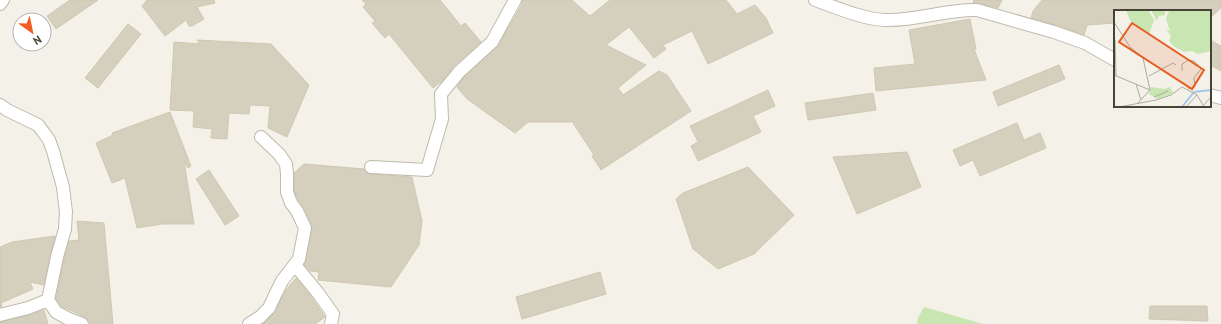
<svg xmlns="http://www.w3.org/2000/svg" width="1221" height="324" font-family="'PT Sans',sans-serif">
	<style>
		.green { fill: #c8e6b2 }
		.building { fill: #d5cfbe; stroke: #cfc8b1 }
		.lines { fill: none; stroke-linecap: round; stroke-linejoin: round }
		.minor-casing { stroke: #bfbaab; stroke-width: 14 }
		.minor { stroke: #fff; stroke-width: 12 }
		.inset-river { fill: none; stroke: #a7c7ee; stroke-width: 2 }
		.inset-road { fill: none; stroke: #aeaba1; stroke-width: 1 }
		.view { fill: #e95c22; fill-opacity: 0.15; stroke: #e95c22; stroke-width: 2 }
		.inset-edge { fill: none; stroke: #464337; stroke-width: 2 }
	</style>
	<rect width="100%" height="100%" fill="#f3f1e8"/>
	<!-- green -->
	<path class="green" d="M924,307L983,324H917L918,318Z"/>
	<!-- building -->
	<path class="building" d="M70,0H98L56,29L47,16Z
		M147,0H214L215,3L197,7L204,19L192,26H189L186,20L165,36L142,6Z
		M362,0H440L461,26L465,23L481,42L454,66L442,81L433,88L389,34L385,38L372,23L375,21L363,7L366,4Z
		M522,0H572L590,16L610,0H726L737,14L755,5L766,18L773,33L708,64L692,31L663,45L666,49L654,58L629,27L606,45L646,65L618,88L623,95L659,71L667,75L691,111L601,170L592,156L594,155L573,123L574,122H528L515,133L467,99L457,87L464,77L498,46L522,4Z
		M974,0H1002L998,8L979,3H973Z
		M1042,0H1221V8L1210,18V11H1115V23L1087,25L1084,35L1056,25L1031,18L1033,11Z
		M970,19L976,49H974L986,80L876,91L874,68L915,64L909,30Z
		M128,24L141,34L98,88L85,78Z
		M197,40L271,44L309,85L287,137L268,128L270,106L250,105L249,114L229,113L227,139L211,138L212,129L193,127L194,111L170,110L174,42L200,44Z
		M1210,40L1221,46V71L1210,65Z
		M1059,65L1065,79L998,106L993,92Z
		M768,90L775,106L753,116L761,132L698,161L691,146L698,142L690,126Z
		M873,93L876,110L808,120L805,103Z
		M170,112L191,166L188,168L184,161L194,224H162L137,228L125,178L112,183L96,143L113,135L112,133Z
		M1017,123L1024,140L1040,133L1046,148L980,176L973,160L960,166L953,150Z
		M907,152L921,187L857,214L833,157Z
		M304,164L364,169L367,173L371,174L412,177L422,221L419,245L391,287L318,280L319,272L310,271L304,264L306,260L312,229V225L304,208L298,199L294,191V173Z
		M748,167L794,215L754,254L718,269L693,249L676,199L683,193Z
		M209,170L239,216L225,225L196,179Z
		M77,221L104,223L113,324H91L85,317L61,306L56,298L64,259L69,241L79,240Z
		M55,236L44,285L30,282L33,289L1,303L2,307H0V247L12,242Z
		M600,272L606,294L522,319L516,297Z
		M296,278L312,298L325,317L315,324H263L274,313L286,290Z
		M1150,306H1207L1208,321L1149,319Z
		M44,310L48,324H0V322L30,315Z"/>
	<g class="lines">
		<!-- minor casing -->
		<g class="minor-casing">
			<path id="minor" d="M815,0C835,7 865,20 886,20C917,21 947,9 977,10L1054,32L1085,43L1115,60
				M0,4L3,0
				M1210,95L1221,98
				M0,105L7,110L38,125L44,133L49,140L53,151L63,187L66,212L65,229L57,257L48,300L56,312L67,318L82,324
				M371,167L427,170L442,119L441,94L459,72L492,42L515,0
				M295,265L318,293L333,314L331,324
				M0,315L28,308L48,300
				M249,324L260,317L269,308L276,293L282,281L299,259L305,228L297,211L291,203L287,192V174L286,164L279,154L261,137"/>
		</g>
		<!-- minor -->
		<use href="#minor" class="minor"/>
	</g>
	<!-- overview -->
	<g transform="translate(1114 10)">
		<rect width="97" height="97" fill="#f3f1e8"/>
		<path d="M12,0H34L40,10L35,25L16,10ZM37,0H97V41L84,44L78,41L70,42L61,37L55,31L57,26L52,19L56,21L52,9L55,1L51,0V5L45,6L43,11ZM37,77L50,79L56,77L59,83L44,89L35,84Z" fill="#c8e6b2"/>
		<path class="inset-river" d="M68,97L80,82L97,80"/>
		<path class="inset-road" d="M0,12L16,37L29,48L36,80M1,30L2,66M68,61V54L75,50L80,51L87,59L80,68L81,77L74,79M0,65L36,80L24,93M35,66L59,53L62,55M22,74L27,90M40,87L54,81M5,97L42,90L57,85L68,77L83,85L89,95M72,97L83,85M88,97L97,87"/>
		<path class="view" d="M18,13L90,60L78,79L5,32Z"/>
		<rect width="97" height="97" class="inset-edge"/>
	</g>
	<!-- north arrow -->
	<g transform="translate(32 32) rotate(147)"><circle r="19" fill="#ffffff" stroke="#b5b4af"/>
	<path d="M0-3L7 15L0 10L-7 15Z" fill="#f25d21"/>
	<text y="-6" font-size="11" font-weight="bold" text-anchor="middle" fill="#464337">N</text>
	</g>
</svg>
